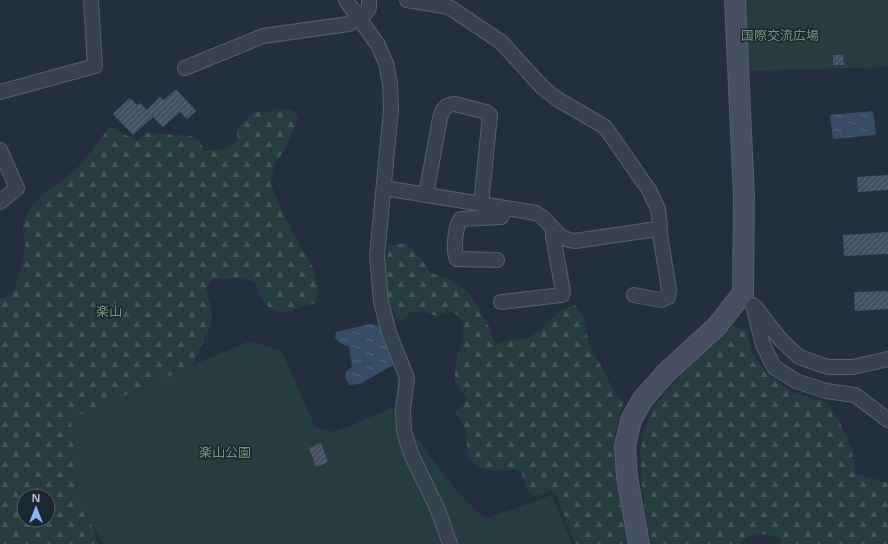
<svg xmlns="http://www.w3.org/2000/svg" width="888" height="544" font-family="'Open Sans','Noto Sans JP',sans-serif">
	<style>
		.forest { fill: url(#forest-firs); fill-rule: evenodd }
		.green { fill: #263c3f }
		.water { fill: url(#water-ripples) }
		.building { fill: url(#building-hatch) }
		.lines { fill: none; stroke-linecap: round; stroke-linejoin: round }
		.street-casing { stroke: #565f6c; stroke-width: 16 }
		.secondary-casing { stroke: #565f6c; stroke-width: 22 }
		.street { stroke: #38414e; stroke-width: 14 }
		.secondary { stroke: #465061; stroke-width: 20 }
		.labels { text-anchor: middle; stroke-width: 3; stroke-linejoin: round; paint-order: stroke }
		.park-label { font-size: 13px; fill: #6b9a76; stroke: #1d2633 }
	</style>
	<defs>
		<pattern id="forest-firs" width="22" height="20" patternUnits="userSpaceOnUse"><rect width="22" height="20" fill="#263c3f"/><path d="M5 1l3.5 6h-7zM16 11l3.5 6h-7z" fill="#435659"/></pattern>
		<pattern id="water-ripples" width="26" height="14" patternUnits="userSpaceOnUse"><rect width="26" height="14" fill="#394c67"/><path d="M2 4q2-2 4 0t4 0M15 11q2-2 4 0t4 0" fill="none" stroke="#53647b"/></pattern>
		<pattern id="building-hatch" width="6" height="6" patternUnits="userSpaceOnUse"><rect width="6" height="6" fill="#455162"/><path d="M-1 1l2-2M0 6l6-6M5 7l2-2" fill="none" stroke="#5d6877"/></pattern>
	</defs>
	<rect width="100%" height="100%" fill="#242f3e"/>
	<!-- forest -->
	<path class="forest" d="M277,108L293,110L298,119L285,149L274,164L271,185L291,231L314,269L318,289L315,303C282,314 268,321 255,282L240,278L212,279L206,289L211,304L212,323L187,376L81,486L96,541L99,544H0V299C17,299 25,259 25,245C25,237 21,228 24,221C33,197 58,185 76,169C85,160 102,139 108,128H115L121,133L138,141L147,133L191,136L199,140L204,150C215,151 228,150 237,141V128L256,111L266,113ZM24,496H48V520H24Z
		M406,243L421,259L431,273L448,279L468,291L489,327L495,345L502,342L529,338L542,329L559,312L575,305L584,319L590,349L602,367L612,388L624,402C605,446 618,499 631,544H575L556,493L551,490L534,496L526,487L521,470C497,467 488,477 468,458L466,430L456,412L467,400L455,382V366L463,338L462,319L452,311L437,316L424,312H411L399,322C384,295 383,275 388,246Z
		M733,326L747,330L752,353L767,373L793,393L827,402L839,421L851,447L855,473L888,483V544H780L782,540C766,533 753,530 740,544H652L645,511L642,484L640,454L644,431L653,407L686,370Z"/>
	<!-- green -->
	<path class="green" d="M743,0H888V67L745,71Z
		M249,341L282,351L315,427L334,432L395,407C423,445 449,488 485,519L552,495L572,544H103L78,499L71,419Z"/>
	<!-- water -->
	<path class="water" d="M873,111L876,135L833,139L830,115Z
		M370,324L380,326L394,359L393,365L360,384L350,385L345,378L346,372L352,367L349,346L341,344L335,338L336,332Z"/>
	<!-- building -->
	<path class="building" d="M833,55H843L844,65H833Z
		M176,89L196,111L187,119L180,112L163,127L153,117L133,135L113,114L130,98L137,105L140,103L147,110L160,97L164,100Z
		M888,175V190L858,192L857,177Z
		M888,232V254L844,256L843,235Z
		M888,291V309L855,311L854,292Z
		M321,443L328,462L316,467L309,448Z"/>
	<g class="lines">
		<!-- street casing -->
		<g class="street-casing">
			<path id="street" d="M346,0L378,45L386,63L390,84L391,110L377,256L381,301L389,333L407,378L403,410L404,431L411,454L438,510L450,544
				M185,68L263,36L349,24L366,12L369,8V0
				M0,92L95,66L91,0
				M0,150L17,188L0,202
				M384,188L536,213C553,222 554,239 575,241L657,229L660,226L658,209L649,190L605,127L557,99L542,87L501,42L449,7L407,0
				M426,195L440,118C442,110 446,104 455,104L486,112L490,115L481,204
				M497,260L457,259C453,253 455,224 461,219L501,217L505,208
				M634,295L661,300L668,297L669,290L659,228
				M501,302L562,295L563,292L553,236V230
				M753,305L763,345L774,367L796,381L826,391L855,395L888,420
				M756,308L780,339L799,357L828,367H853L888,359"/>
		</g>
		<!-- secondary casing -->
		<g class="secondary-casing">
			<path id="secondary" d="M639,544L627,477L625,446L631,420L643,399L666,373L717,326L743,293L744,197L735,0"/>
		</g>
		<!-- street -->
		<use href="#street" class="street"/>
		<!-- secondary -->
		<use href="#secondary" class="secondary"/>
	</g>
	<g class="labels">
		<!-- park labels -->
		<g class="park-label">
			<text x="780" y="40">国際交流広場</text>
			<text x="109" y="316">楽山</text>
			<text x="225" y="457">楽山公園</text>
		</g>
	</g>
	<!-- north arrow -->
	<g transform="translate(36 508)"><circle r="19" fill="#1d2633" stroke="#59626f"/>
	<path d="M0-3L7 15L0 10L-7 15Z" fill="#8ab4f8"/>
	<text y="-6" font-size="11" font-weight="bold" text-anchor="middle" fill="#b4bcc9">N</text>
	</g>
</svg>
